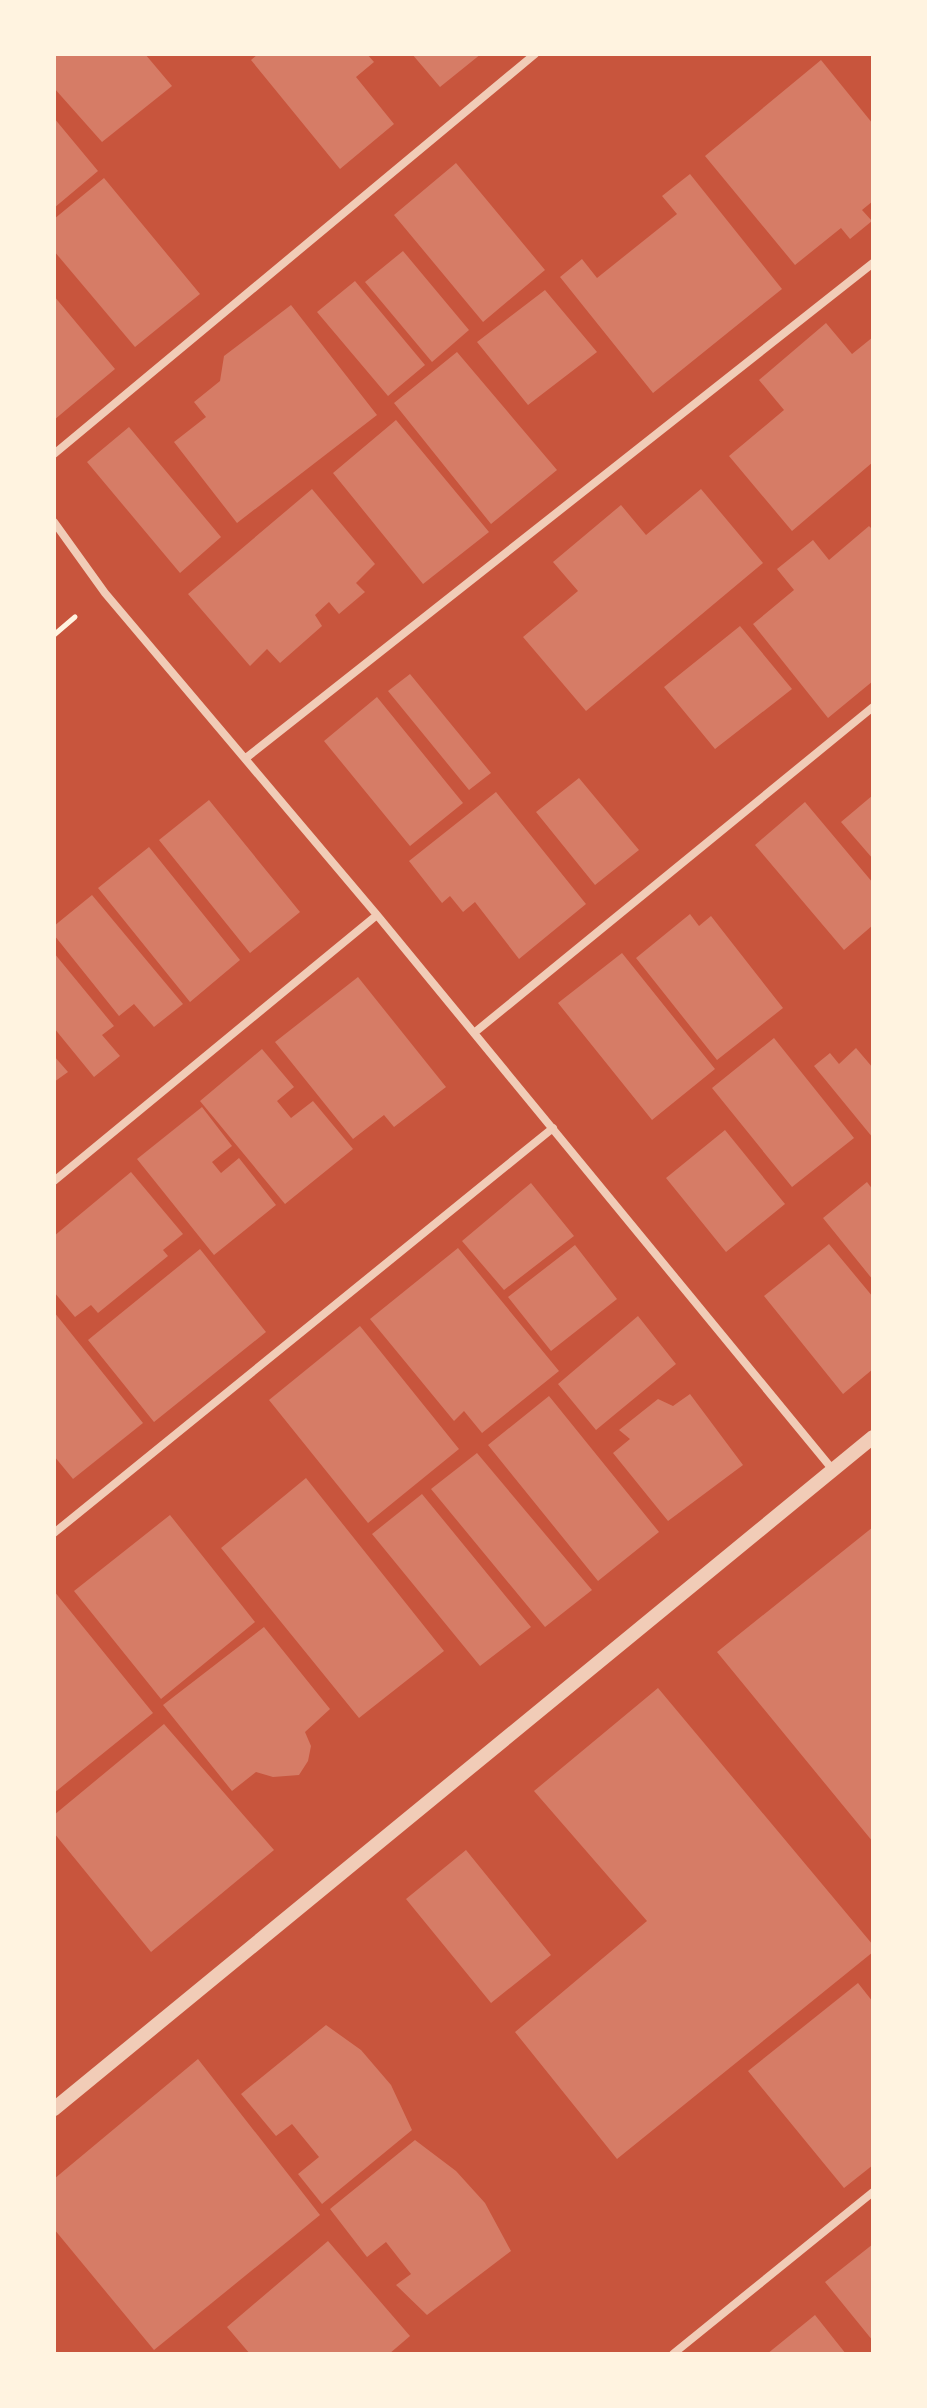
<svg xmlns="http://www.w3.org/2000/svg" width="927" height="2408" font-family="Helvetica,sans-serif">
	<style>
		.building { fill: #d67c66 }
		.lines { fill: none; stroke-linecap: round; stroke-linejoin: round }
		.path { stroke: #fff3e0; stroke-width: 5 }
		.minor { stroke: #f1ccb7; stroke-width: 8 }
		.tertiary { stroke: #f1ccb7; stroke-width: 14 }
	</style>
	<rect width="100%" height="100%" fill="#c8553d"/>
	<!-- building -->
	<path class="building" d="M54,54H145L172,86L102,142L54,88Z
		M258,54H367L374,62L356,77L394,124L340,169L251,60Z
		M412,54H481L440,87Z
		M821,60L873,124V201L862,210L872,221L850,239L841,228L795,265L705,156Z
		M54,118L98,171L54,208Z
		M456,163L545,270L483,322L394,215Z
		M690,174L782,289L653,393L560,277L582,259L597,278L677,214L662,196Z
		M104,178L200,294L135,347L54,251V219Z
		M403,251L469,330L432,362L365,282Z
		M355,281L425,365L388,396L317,312Z
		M545,290L597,352L528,405L477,342Z
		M54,296L115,369L54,420Z
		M291,305L377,415L237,523L174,442L206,417L194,402L220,381L224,356Z
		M826,323L852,354L873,337V462L792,531L729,456L784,410L759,380Z
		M457,352L557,470L491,524L394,403Z
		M396,420L489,532L423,584L333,473Z
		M129,427L221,537L180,573L87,462Z
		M312,489L375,564L356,583L365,592L339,614L329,602L315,615L322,626L280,663L267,649L250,666L188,594Z
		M701,489L763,563L586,711L523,637L578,591L553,562L621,505L646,535Z
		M869,526L873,530V681L828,718L753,624L794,590L777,569L813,540L829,560Z
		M740,626L792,689L715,749L664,687Z
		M410,674L491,773L469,790L388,691Z
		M377,697L463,803L410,846L324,741Z
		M579,778L639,850L595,885L536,812Z
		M496,792L586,904L519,959L475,902L463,912L450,896L442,903L409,861Z
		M873,795V859L841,822Z
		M209,800L300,912L250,953L159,840Z
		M805,802L873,883V925L844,950L755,845Z
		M149,847L240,960L190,1002L98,888Z
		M92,895L183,1004L154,1027L134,1004L119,1016L54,935V926Z
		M690,914L699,926L711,916L783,1008L717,1060L636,958Z
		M54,953L114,1026L102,1035L120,1056L94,1077L54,1028Z
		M622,953L715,1069L652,1120L558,1003Z
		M358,977L446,1087L394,1127L384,1115L353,1139L275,1042Z
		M774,1038L854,1138L792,1187L712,1088Z
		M856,1048L873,1068V1138L814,1066L830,1053L839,1064Z
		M262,1049L294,1087L277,1101L291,1118L313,1101L353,1149L285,1204L200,1101Z
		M54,1056L68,1072L54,1082Z
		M202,1107L232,1146L212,1162L221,1173L239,1158L276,1205L214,1255L137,1159Z
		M725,1130L785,1204L726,1252L666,1178Z
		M131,1172L183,1234L163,1250L168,1256L98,1313L91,1305L75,1317L54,1292V1236Z
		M867,1182L873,1190V1280L823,1218Z
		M531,1183L574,1236L504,1290L462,1241Z
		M829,1244L873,1297V1369L843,1394L764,1296Z
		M575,1245L617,1299L551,1351L508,1297Z
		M458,1248L559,1371L482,1433L464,1411L454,1421L370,1319Z
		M200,1249L266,1332L154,1422L88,1340Z
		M54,1312L143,1423L73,1479L54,1456Z
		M638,1316L676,1364L596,1430L558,1384Z
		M360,1326L459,1449L368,1523L269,1400Z
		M690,1394L743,1465L668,1521L613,1453L630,1439L619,1430L658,1399L673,1406Z
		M549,1396L659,1532L598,1581L488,1445Z
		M477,1453L592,1590L545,1627L431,1489Z
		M306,1478L444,1651L359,1718L221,1548Z
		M422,1494L531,1627L480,1666L372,1534Z
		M170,1515L255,1622L161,1699L74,1591Z
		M873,1527V1842L717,1652Z
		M54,1591L153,1713L54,1793Z
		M264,1627L330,1709L305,1732L311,1746L308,1761L299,1775L273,1777L256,1772L232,1791L163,1705Z
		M658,1688L873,1945V1952L617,2159L515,2032L647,1921L534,1791Z
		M164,1724L274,1850L151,1952L54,1833V1815Z
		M466,1850L551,1955L491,2003L406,1899Z
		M858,1983L873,2002V2165L844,2188L748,2071Z
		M326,2025L361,2050L391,2085L412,2130L322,2204L298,2174L319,2157L292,2124L276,2136L241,2094Z
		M198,2059L320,2215L154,2350L54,2229V2179Z
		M415,2140L456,2171L485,2203L511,2251L427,2315L396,2285L411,2274L386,2242L367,2257L330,2209Z
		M328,2241L410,2336L389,2354H250L227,2327Z
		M873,2244V2341L825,2282Z
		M815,2315L846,2354H767Z"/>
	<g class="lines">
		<!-- path -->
		<path class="path" d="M54,635L75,617"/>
		<!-- minor -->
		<path class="minor" d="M54,454L535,54
			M54,522L105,593L377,915L833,1470
			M246,758L873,263
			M474,1033L873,707
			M54,1181L377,915
			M54,1533L553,1128
			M673,2354L873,2192"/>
		<!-- tertiary -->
		<path class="tertiary" d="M54,2109L873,1437"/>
	</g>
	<!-- border -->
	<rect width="927" height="2408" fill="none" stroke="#fff3e0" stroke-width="112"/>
</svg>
